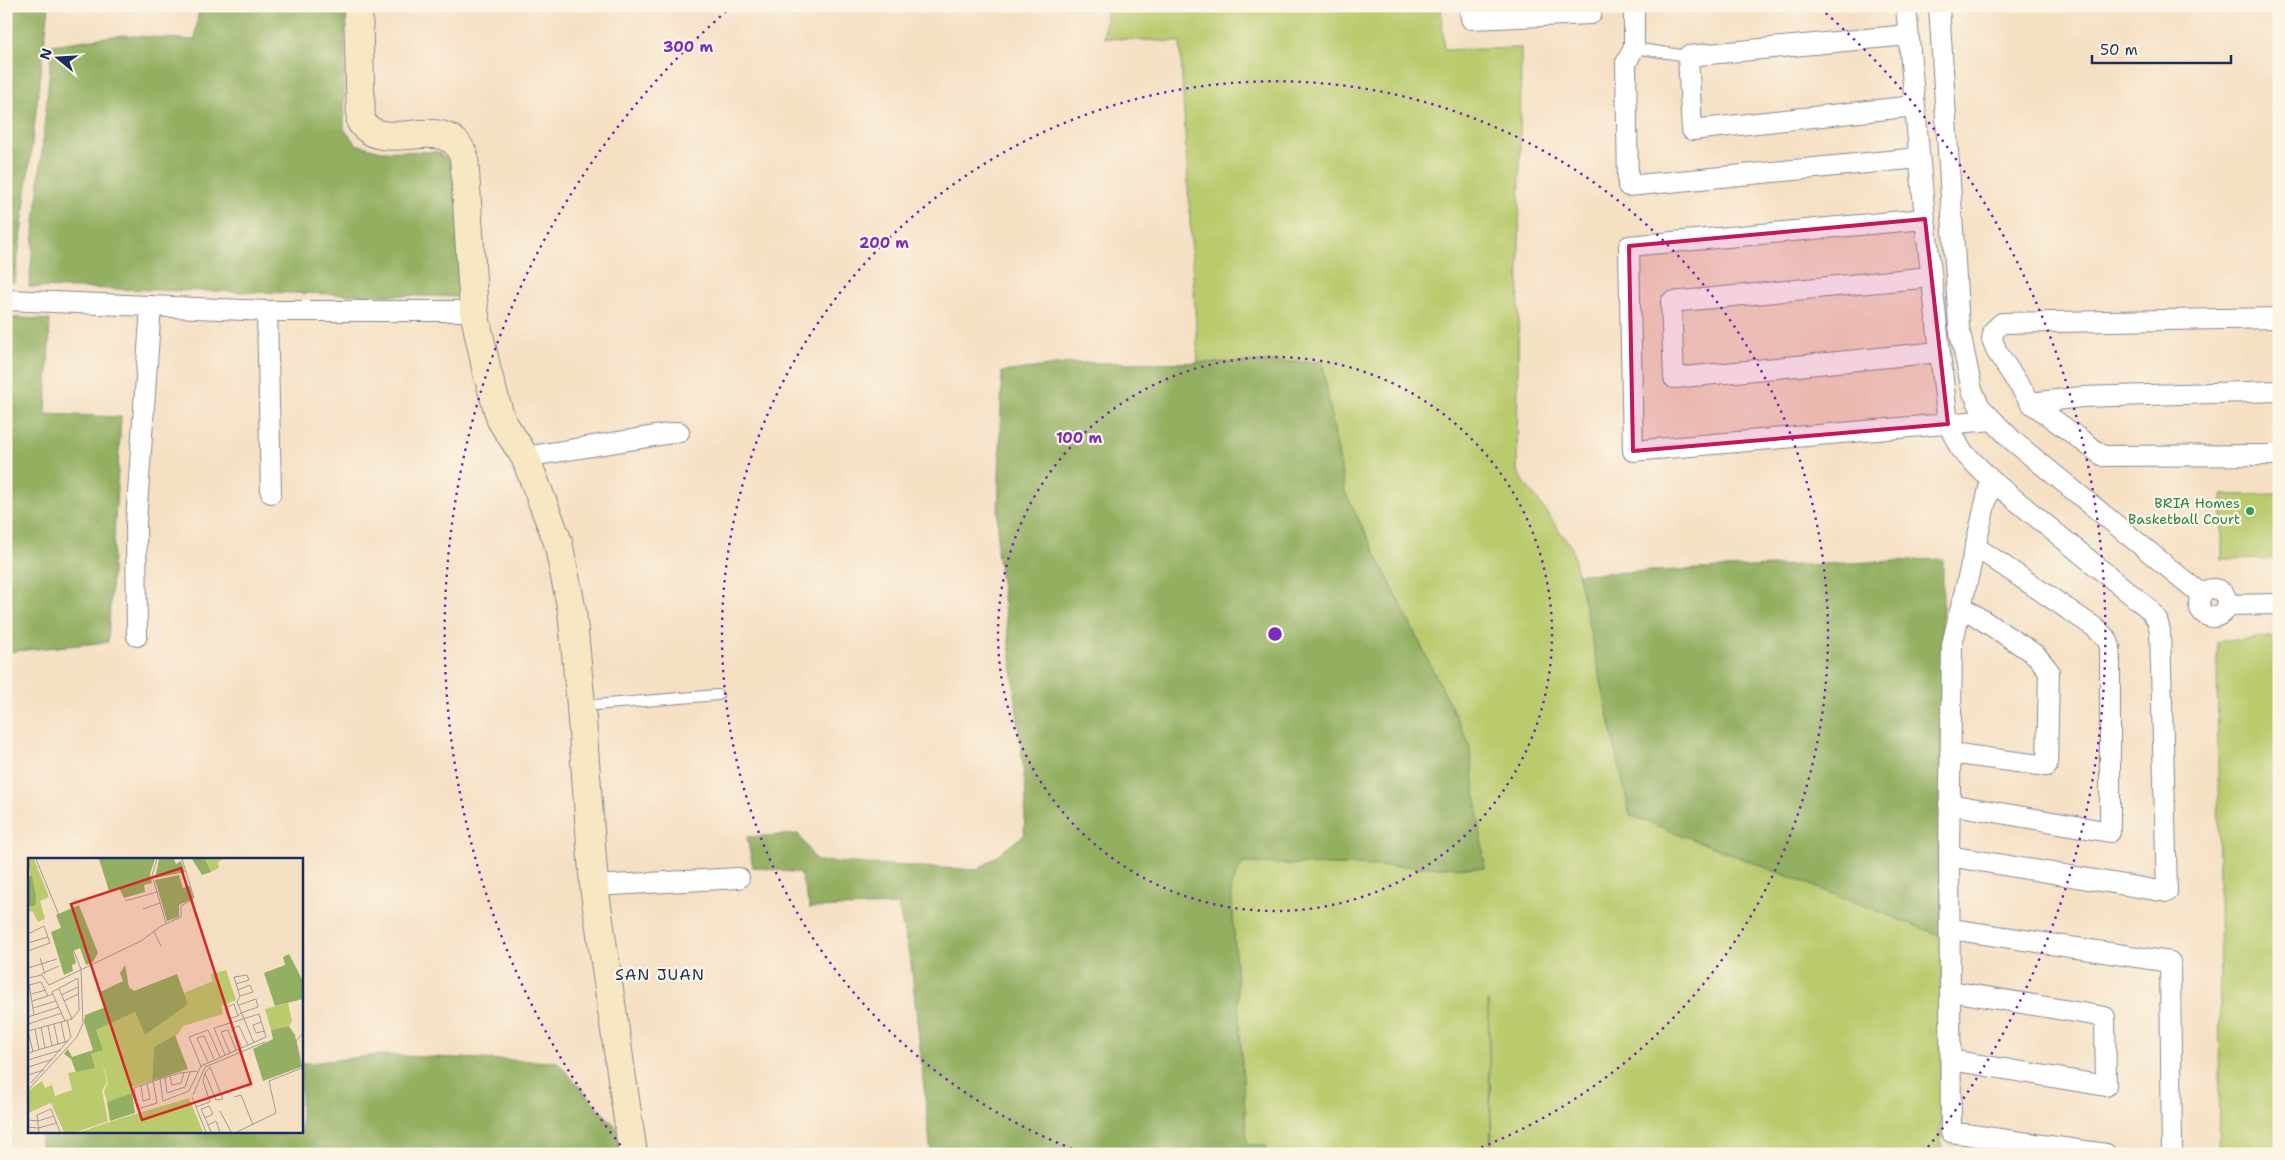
<svg xmlns="http://www.w3.org/2000/svg" width="2285" height="1160" font-family="'Shantell Sans',sans-serif">
	<style>
		.green { fill: #bacb6e; stroke: #6a7d66 }
		.forest { fill: #93af61; stroke: #576f60 }
		.lines { fill: none; stroke-linecap: round; stroke-linejoin: round }
		.lane-casing { stroke: #888891; stroke-width: 12 }
		.street-casing { stroke: #888891; stroke-width: 22 }
		.secondary-casing { stroke: #888891; stroke-width: 30 }
		.lane { stroke: #fff; stroke-width: 10 }
		.street { stroke: #fff; stroke-width: 20 }
		.secondary { stroke: #f7e8c3; stroke-width: 28 }
		.marked { fill: #c2185b; fill-opacity: 0.2; stroke: #c2185b; stroke-width: 4; stroke-linejoin: round }
		.ring { fill: none; stroke: #7b2cbf; stroke-width: 2.5; stroke-dasharray: 2.5 5 }
		.leisure-dot { fill: #2e9e5b; stroke: #fcf5e5; stroke-width: 2 }
		.labels { text-anchor: middle; stroke-width: 4.5; stroke-linejoin: round; paint-order: stroke }
		.leisure-label { font-size: 14px; fill: #27864d; stroke: #fcf5e5; text-anchor: end }
		.quarter-label { font-size: 16px; letter-spacing: 1px; fill: #1b2f5e; stroke: #fcf5e5 }
		.inset-road { fill: none; stroke: #9e999b; stroke-width: 1 }
		.view { fill: #d62828; fill-opacity: 0.15; stroke: #d62828; stroke-width: 2.5 }
		.inset-edge { fill: none; stroke: #1b2f5e; stroke-width: 2.5 }
		.centre { fill: #7b2cbf; stroke: #fcf5e5; stroke-width: 2.5 }
		.ring-label { font-size: 15px; text-anchor: middle; font-weight: bold; fill: #7b2cbf; stroke: #fcf5e5; stroke-width: 4.5; stroke-linejoin: round; paint-order: stroke }
	</style>
	<rect width="100%" height="100%" fill="#fcf5e5"/>
	<filter id="ink" filterUnits="userSpaceOnUse"><feTurbulence type="fractalNoise" baseFrequency=".02" numOctaves="2"/><feDisplacementMap in="SourceGraphic" scale="10" xChannelSelector="R" yChannelSelector="G"/><feConvolveMatrix kernelMatrix="1 2 1 2 8 2 1 2 1" color-interpolation-filters="sRGB"/></filter>
	<filter id="wash" filterUnits="userSpaceOnUse"><feTurbulence type="fractalNoise" baseFrequency=".0096" numOctaves="4" result="noise"/><feDisplacementMap in="SourceGraphic" scale="20" xChannelSelector="R" yChannelSelector="G"/><feGaussianBlur stdDeviation="1.12" result="paint"/><feColorMatrix in="noise" values="0 0 0 0 0 0 0 0 0 0 0 0 0 0 0 0 0 1.4 0 .05"/><feComposite in="paint" operator="in"/></filter>
	<g filter="url(#wash)">
		<rect width="100%" height="100%" fill="#f5e0c4"/>
		<!-- green -->
		<path class="green" d="M1107,6H1441L1444,50L1521,48L1517,472L1572,548L1630,815L1942,936L1941,1154H1492L1488,1000L1491,1154H1266L1265,1145H1247L1231,885L1242,863L1485,868L1469,743L1345,492L1322,362L1198,363L1180,42L1104,38Z
			M2279,494V558L2222,559V495Z
			M2279,636V1154H2218L2220,1006L2217,642Z"/>
		<!-- forest -->
		<path class="forest" d="M6,6H49L15,282H6Z
			M199,6H346L344,129L356,144L381,151L438,152L462,170L464,297L29,287L52,45L121,35L195,40Z
			M6,317L50,320L46,414L121,417L108,642L6,652Z
			M1322,362L1345,492L1469,743L1485,868L1242,863L1231,885L1247,1145H1265L1266,1154H1099V1149L996,1154H931L911,963L898,905L810,908L800,873L753,867L747,837L798,834L816,861L978,870L1024,835L1026,795L1011,657L997,551L1002,372L1071,363Z
			M1943,559L1942,936L1630,815L1578,574Z
			M379,1055L557,1062L623,1135L625,1154H42L40,1131H301V1064Z"/>
	</g>
	<g filter="url(#ink)">
		<g class="lines">
			<!-- lane casing -->
			<g class="lane-casing">
				<path id="lane" d="M1634,48L1688,56
					M582,706L718,695"/>
			</g>
			<!-- street casing -->
			<g class="street-casing">
				<path id="street" d="M1470,6L1471,19L1591,14V6
					M1634,6V48L1626,63L1628,186L1919,158
					M1906,6L1925,219L1948,424L1961,450L1991,480L2149,609L2157,620L2160,631L2167,892L1949,856
					M1939,6L1959,327L1972,390L1980,407L2013,441L2202,595
					M1908,35L1688,56L1692,130L1915,106
					M1925,219L1629,246L1633,451L1992,420
					M1931,277L1671,302L1674,378L1940,352
					M6,300L267,311H474
					M267,311L271,493
					M2279,318L2002,323L1994,330L1992,339L1997,352L2031,403L2103,456L2279,455
					M2031,403L2082,397L2279,391
					M525,457L679,432
					M1991,480L1952,645L1949,856L1951,1132L2106,1154
					M2199 603a14 14 0 1 1 28 0a14 14 0 1 1-28 0Z
					M2226,605L2279,604
					M137,636L136,522L151,306
					M1950,753L2047,766L2049,671L2036,655L1961,606
					M1949,804L2110,832V647L2107,639L2094,627L1976,547
					M594,886L739,878
					M1951,929L2170,962L2172,1154
					M1951,991L2105,1017L2106,1086L1951,1060"/>
			</g>
			<!-- secondary casing -->
			<g class="secondary-casing">
				<path id="secondary" d="M358,6L361,122C383,153 432,119 456,143C459,146 462,152 464,156L474,311L487,372L501,420L525,457L558,542L572,611L581,706L594,886L633,1154"/>
			</g>
			<!-- lane -->
			<use href="#lane" class="lane"/>
			<!-- street -->
			<use href="#street" class="street"/>
			<!-- secondary -->
			<use href="#secondary" class="secondary"/>
		</g>
	</g>
	<!-- marked area -->
	<path class="marked" d="M1925,219L1948,424L1633,451L1629,246Z"/>
	<!-- distance rings -->
	<g class="ring">
		<circle cx="1275" cy="634" r="277"/>
		<path d="M1086 1154A553 553 0 1 1 1464 1154"/>
		<path d="M625 1151A830 830 0 0 1 730 8M1820 8A830 830 0 0 1 1925 1151"/>
	</g>
	<!-- markers -->
	<circle class="leisure-dot" cx="2250" cy="511" r="5"/>
	<g class="labels">
		<!-- leisure labels -->
		<g class="leisure-label">
			<text x="2240" y="508">BRIA Homes<tspan x="2240" dy="16">Basketball Court</tspan></text>
		</g>
		<!-- quarter labels -->
		<g class="quarter-label">
			<text x="660" y="980">SAN JUAN</text>
		</g>
	</g>
	<!-- overview -->
	<g transform="translate(28 858)">
		<rect width="275" height="275" fill="#f5e0c4"/>
		<path d="M0,1H6L21,39L12,43L17,61L10,64L5,54L0,53V49L7,48ZM177,1H195L190,4L191,10L183,14ZM198,112L208,142L193,148L195,156L155,168L150,176L126,189L124,223L104,229V235L79,244L76,233L80,224L74,204L79,224L74,233L80,263L49,274H36L23,245L0,255V233L14,223L17,230L24,227L27,238L44,232L40,215L67,210L63,196L74,192L68,172L107,154L117,177L159,146L156,135L185,123L183,116ZM260,145L264,163L261,168L243,172L237,151ZM161,240L175,274H53L78,265Z" fill="#bacb6e"/>
		<path d="M71,1H127L122,16L124,25L116,27L117,34L96,40L91,30L81,33ZM131,1H146L148,6L153,3L157,14L127,20ZM164,1H177L183,14L174,17ZM4,17L8,40L7,48L0,49V19ZM151,17L155,30L162,28L166,40L151,47V59L139,63L127,22ZM51,47L70,95L65,104L58,107L52,90L45,93L48,105L44,107L45,113L36,117L23,74L33,70L28,57ZM261,96L275,123V141L247,148L236,115L257,107L255,99ZM97,107L101,129L106,133L149,116L160,146L117,177L107,154L68,172L75,192L63,196L67,210L48,214L43,201L36,196L40,191L44,199L65,192L56,164L57,157L78,149L72,134L95,123L92,115ZM261,168L267,177L273,209L235,223L225,191L245,181L243,172ZM147,177L160,211L124,223L126,189ZM104,235L107,255L82,263L79,244Z" fill="#93af61"/>
		<path class="inset-road" d="M129,1L124,17L138,65M97,43L129,34M115,51L132,45M126,74L133,88M0,76L16,68L22,85L0,93M0,85L20,79M12,100L17,116M0,110L29,101M13,116L31,108M0,120L14,117L21,127L113,83L133,68L153,59V48L166,40L154,1M1,126L6,157M208,126L221,122L219,117L206,119L210,132L212,138L209,144L226,185M1,127L13,124L20,138L25,136M31,131L44,161M210,132L222,127L225,134L212,138M3,136L18,132M33,137L50,129M4,143L20,138M36,143L50,136M5,150L28,143M210,158L206,146L197,150L201,161L210,158L213,155L230,149L228,141L211,147M0,159L31,149M37,163L24,134L50,120L51,152M33,164L37,184M234,164L225,167L228,175L237,173M0,166L34,155M26,166L30,186M20,168L24,188M13,169L17,190M7,171L11,192M0,173L44,161L52,151M0,173L5,194M214,190L205,170L211,168L220,187M0,195L40,183M202,195L193,174L200,172L208,192M0,202L33,192M180,204L169,180L176,178L186,201M173,208L161,179L180,172L192,199M1,209L25,201M0,217L16,212M142,218L144,227L153,225L156,214M137,219L139,235L157,229L162,214M132,221L135,243L161,233L173,208L238,179L231,156L186,170L197,197M125,223L129,245L110,251L106,230L132,221L152,215L169,213M3,225L43,179L39,162M113,227L115,243L122,241L119,225M0,232L49,179L55,165L53,111L8,1M165,237L177,209L237,184M164,239L178,274M206,239L213,237L225,267M168,249L182,244L175,223L177,215L182,209L195,241L188,242L177,215M173,251L181,248L185,256L177,260M173,251L180,267M192,253L203,274M0,262L10,263L26,258M0,269L10,270L29,265M11,274L9,257L23,251L32,274M183,274L180,267L188,263L192,274M209,274L248,255L241,223L274,210L268,183L275,175"/>
		<path class="view" d="M153,10L223,226L114,262L43,46Z"/>
		<rect width="275" height="275" class="inset-edge"/>
	</g>
	<circle cx="1275" cy="634" r="8" class="centre"/>
	<g class="ring-label">
		<text x="688" y="52">300 m</text>
		<text x="884" y="248">200 m</text>
		<text x="1079" y="443">100 m</text>
	</g>
	<!-- margin -->
	<rect width="2285" height="1160" fill="none" stroke="#fcf5e5" stroke-width="25"/>
	<!-- north arrow -->
	<g transform="translate(58 58) rotate(288)" stroke="#fcf5e5" stroke-width="4" paint-order="stroke">
	<path d="M0-4L9 19L0 12L-9 19Z" fill="#1b2f5e"/>
	<text y="-8" font-size="14" font-weight="bold" text-anchor="middle" fill="#1b2f5e">N</text>
	</g>
	<!-- scale -->
	<path d="M2092 55v8h139v-8" fill="none" stroke="#1b2f5e" stroke-width="2.5"/>
	<text x="2100" y="55" font-size="15" fill="#1b2f5e" stroke="#fcf5e5" stroke-width="4" paint-order="stroke">50 m</text>
</svg>
